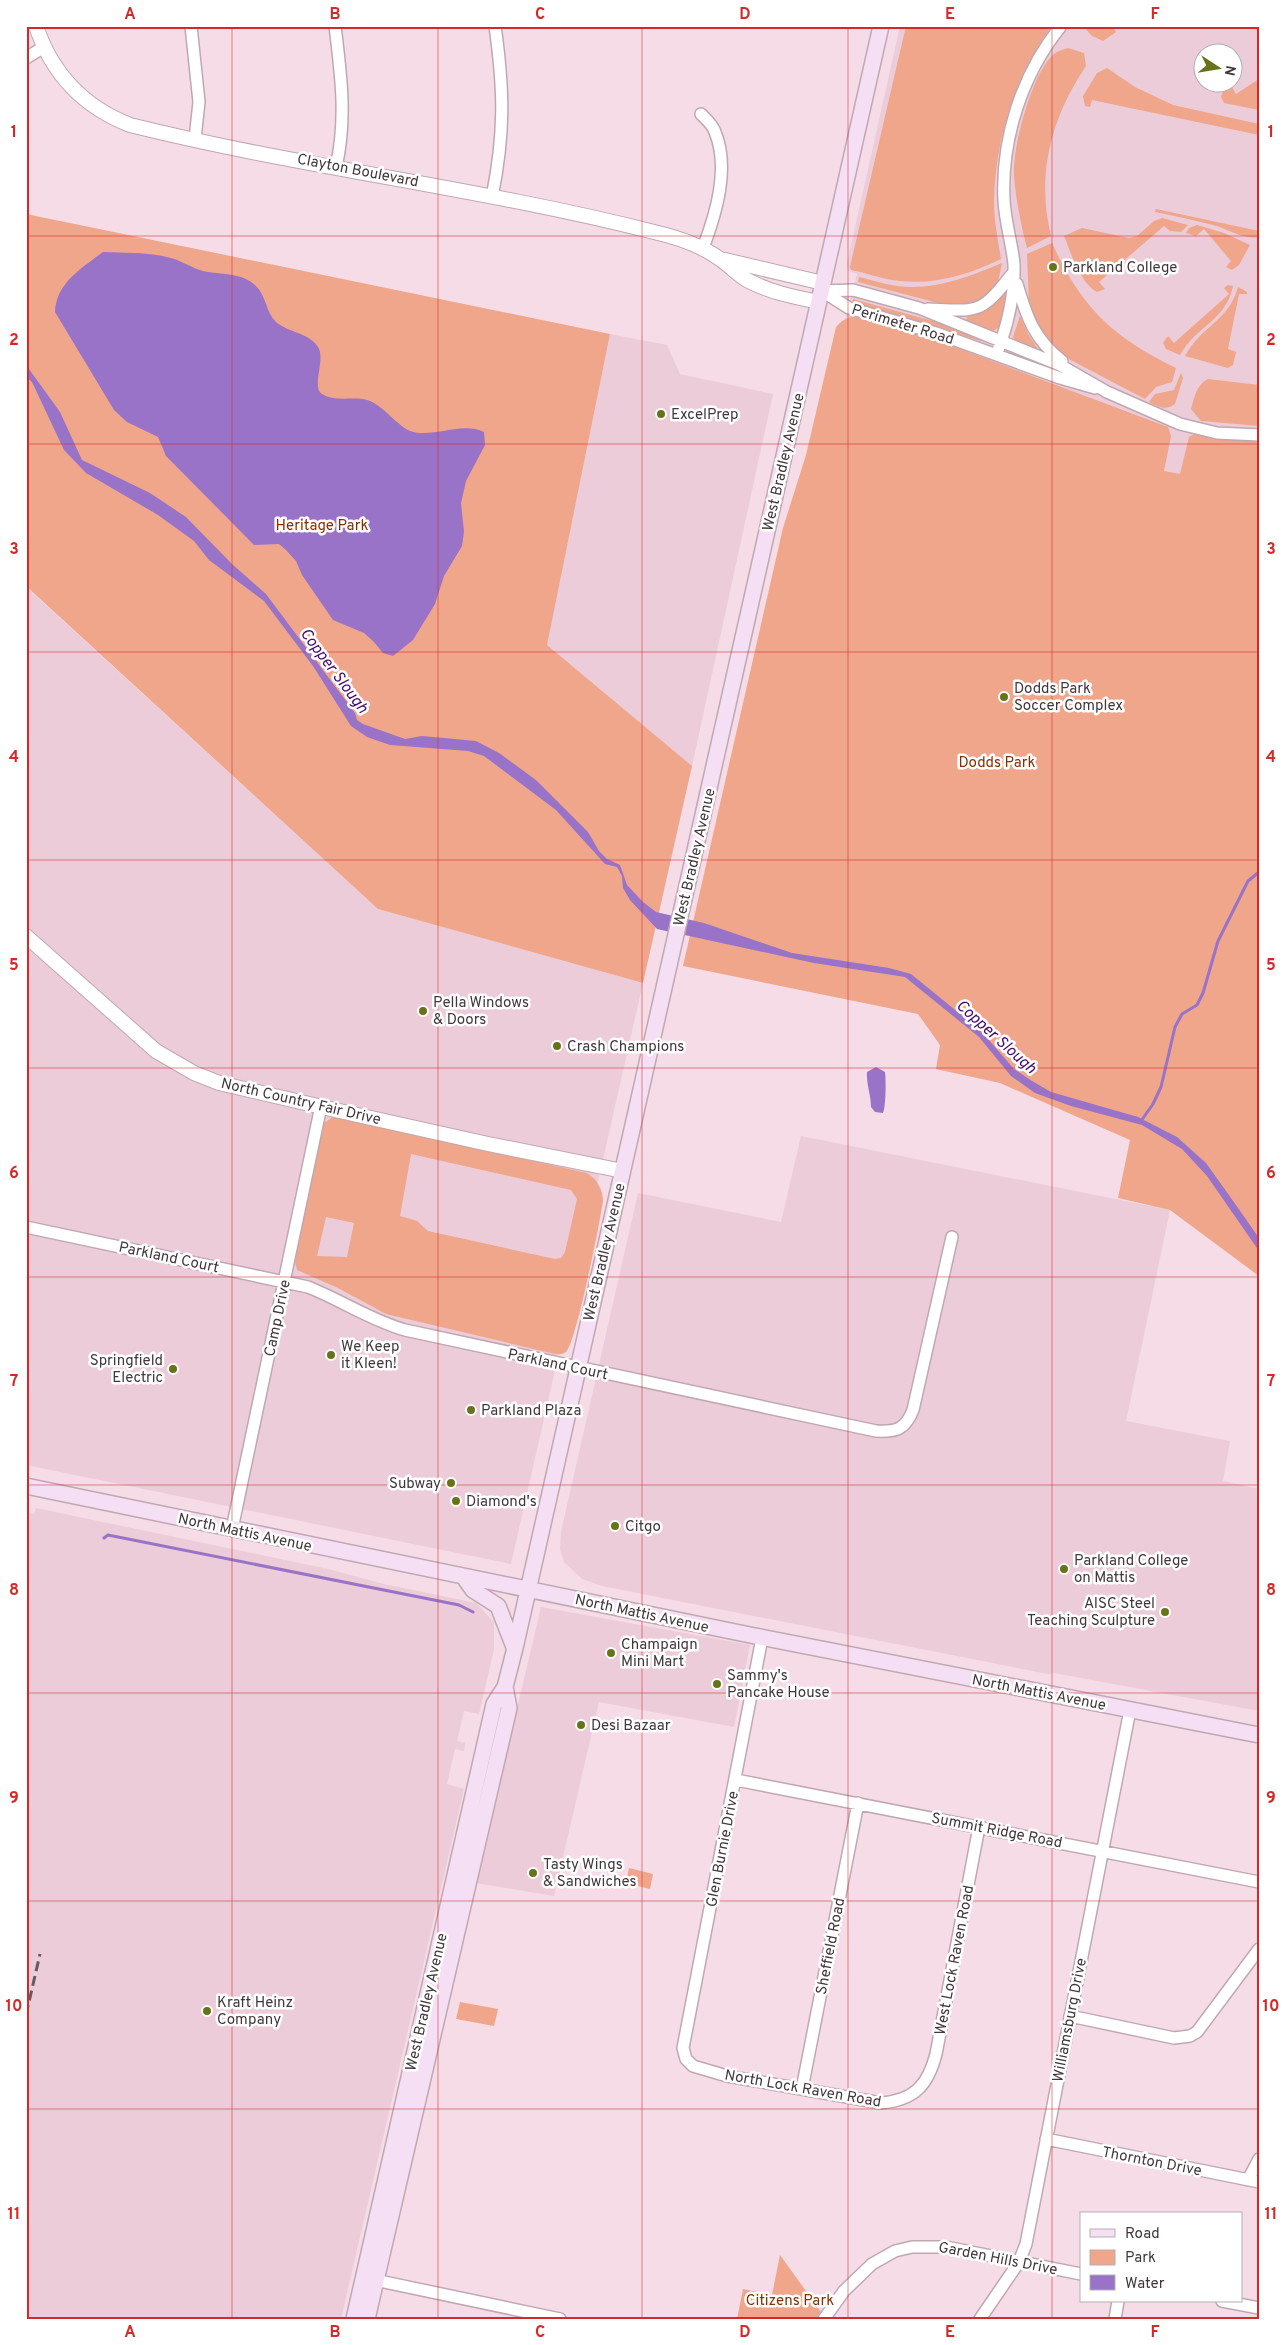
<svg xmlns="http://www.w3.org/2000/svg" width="1285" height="2345" font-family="Overpass,sans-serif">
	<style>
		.built { fill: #ecccd8; fill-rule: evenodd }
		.green { fill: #efa68a; fill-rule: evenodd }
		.water { fill: #9973c7 }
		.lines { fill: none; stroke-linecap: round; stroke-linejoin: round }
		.stream { stroke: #9973c7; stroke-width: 3 }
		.minor-casing { stroke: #c0a8b1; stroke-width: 14 }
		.tertiary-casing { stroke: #c0a8b1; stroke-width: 16 }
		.secondary-casing { stroke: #c0a8b1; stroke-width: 18 }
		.minor { stroke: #fff; stroke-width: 11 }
		.tertiary { stroke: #fff; stroke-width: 14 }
		.secondary { stroke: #f5dff4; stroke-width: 15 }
		.rail { stroke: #675a5f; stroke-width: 3; stroke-dasharray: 10 5; stroke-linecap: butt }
		.grid { fill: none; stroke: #d62828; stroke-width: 1; stroke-opacity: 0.55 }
		.poi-dot { fill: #68721b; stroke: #fff; stroke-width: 2 }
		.labels { text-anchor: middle; stroke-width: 5; stroke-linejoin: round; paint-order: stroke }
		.street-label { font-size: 15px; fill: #42383c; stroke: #fff }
		.poi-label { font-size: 15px; fill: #42383c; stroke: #fff; text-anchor: start }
		.park-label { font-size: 15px; fill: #853003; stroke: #fff }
		.water-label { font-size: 16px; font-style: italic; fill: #450871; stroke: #fff }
		.neatline { fill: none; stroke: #d62828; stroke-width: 2 }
		.grid-label { font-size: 16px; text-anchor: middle; font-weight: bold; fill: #d62828 }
	</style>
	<rect width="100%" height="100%" fill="#f5dce6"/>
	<!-- built -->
	<path class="built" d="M900,26H1259V504L821,413L857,274L848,271L847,263ZM1202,52H1232V82H1202Z
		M610,334L667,345L680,374L773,394L692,766L546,645Z
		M26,587L378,909L643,983L511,1564L26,1465Z
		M801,1136L1170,1210L1126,1421L1230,1441L1223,1481L1259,1489V1711L1054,1673L1048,1674L602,1586L582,1579L564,1562L560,1549L561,1532L638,1193L781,1222Z
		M36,1508L328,1569L384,1584L476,1603L494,1622V1649L479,1714L464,1711L457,1741L465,1743L464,1751L455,1749L447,1784L464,1789L341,2319H26V1512L34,1514Z
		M541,1607L750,1645L734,1727L599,1702L554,1896L476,1883Z"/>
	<!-- green -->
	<path class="green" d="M906,26H1052C1015,75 995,140 994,202C994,221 998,240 1001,259C970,274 936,285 900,281C884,280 867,273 851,270L850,267Z
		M1083,26H1112L1116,32L1103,41L1092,36Z
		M1068,48L1084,53L1086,66C1051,118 1036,175 1051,236L1027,248C1021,225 1016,200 1014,176C1012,148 1032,72 1054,54C1058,51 1064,49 1068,48Z
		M1107,68L1135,87L1173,105L1259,124V135L1092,100L1090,107L1085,106L1083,96L1097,73Z
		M1259,79V110L1224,103L1221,97L1223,91L1231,85L1236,94Z
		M1156,209L1259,231V237C1242,240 1229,229 1213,225C1194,220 1175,216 1155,212Z
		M26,214L610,334L547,645L692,766L643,983L378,909L26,586Z
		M1162,218L1188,225L1181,232L1170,231L1164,226L1099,282L1105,289L1097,292C1080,283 1071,253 1064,236L1082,228L1129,238L1137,236L1154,221Z
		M1197,225L1224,233L1250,245L1239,265L1232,270L1226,267L1231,261L1204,229L1196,236L1186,233L1189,228Z
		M1052,243C1081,307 1112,337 1176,368L1172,382L1156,387L1145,399L1063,356L1046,343L1035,324L1029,304L1027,254Z
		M1002,263L998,282L993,291L974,304L953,307L858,282L859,277C872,280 884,284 897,286C934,291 968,277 1002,263Z
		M1228,285L1233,286C1226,321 1197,325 1180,355L1166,349L1163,343L1168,336L1174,343L1229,294L1224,288Z
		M1006,287L1008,288L1005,313L998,328L993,331L966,322L967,316C987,309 995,305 1006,287Z
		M1238,287L1247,292V294H1239L1228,349L1236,352L1233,365L1228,368L1185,356C1201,326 1229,321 1238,287Z
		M853,299L951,326L988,341H981L852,303Z
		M852,316L920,334L1168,427L1171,436L1164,471L1180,474L1189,437L1194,434L1259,439V1276L1170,1210L1118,1198L1130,1140L1000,1083L936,1069L940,1045L918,1014L683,966L783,528L806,455L836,327L842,321Z
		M1020,316L1028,334L1040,352L1016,342L1013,337Z
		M1181,373L1183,378L1175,404C1165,411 1159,407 1149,402L1155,394L1174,390Z
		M1208,379L1259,385V426L1201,421L1191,409C1195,397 1196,385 1208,379Z
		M334,1116L587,1173C597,1179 603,1190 603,1201C600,1222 576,1343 566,1352C562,1355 559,1354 555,1354L386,1314L338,1288L297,1270L295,1262L321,1136L324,1123ZM411,1154L571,1190L577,1199L565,1252L561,1258L555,1259L428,1231L417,1221L400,1216ZM326,1217L354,1223L347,1257L317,1256Z
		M629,1868L653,1874L650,1889L626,1883Z
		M460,2002L498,2009L494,2026L456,2019Z
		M780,2255L821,2312L816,2319H737L743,2289L772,2295Z"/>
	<!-- water -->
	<path class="water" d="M103,252C126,253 149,252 171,258C182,261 192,268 203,271C221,275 242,272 256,286C266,295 266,313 276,322C289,333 308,332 318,347C326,359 311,387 322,394C336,403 356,395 370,401C384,407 398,426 410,431C433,439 461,421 484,432L485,445L466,481L461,503L464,532L462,546L444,576L435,604L413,640L393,656L383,653L374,642L364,633L333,620L302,575L296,561L286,550L279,544L254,545L166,456L158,437L127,422L114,410L55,312C56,283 82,268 103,252Z
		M26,365L60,412L82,460L150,493L186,517L232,564L266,594L355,713L357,720L363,724L405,739L422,736L476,741L499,753L536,780L588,832L599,851L607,859L620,865L627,885L643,902L656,912L704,923L792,953L889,968L911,974L981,1031L1014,1069L1032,1081L1051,1092L1138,1117L1177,1137L1206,1163L1231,1198L1259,1238V1251L1207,1176L1182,1149L1142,1125L1071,1106L1035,1093L1011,1076L979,1037L905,977L814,963L657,929L630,900L623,888L622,876L617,867L605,864L556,810L484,756L468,751L390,745L367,737L351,726L313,666L264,601L209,560L194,541L158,515L86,473L64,450L32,382L26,377Z
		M876,1067L885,1072C886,1079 886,1106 883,1113L875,1112L871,1107C871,1095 866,1083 867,1072Z"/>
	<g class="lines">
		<!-- stream -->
		<path class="stream" d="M1141,1121L1153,1104L1161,1087L1175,1027L1182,1014L1197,1005L1203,993L1218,941L1248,881L1259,872
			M104,1538L108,1535L459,1605L473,1612"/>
		<!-- minor casing -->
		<g class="minor-casing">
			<path id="minor" d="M191,26L199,102L195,139
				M335,26C341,75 347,119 336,167
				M26,58L44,47
				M701,114C706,119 713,125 715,132C730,168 716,214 703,248
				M492,197C505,133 504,90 495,26
				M1017,284C1027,318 1034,339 1062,361
				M821,291L853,290L919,308L1060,365L1107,392L1180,424L1217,433L1259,435
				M822,291L849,308L936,333L1060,378L1095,388
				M928,309C979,311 980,315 1013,273
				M997,353C1008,324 1015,296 1014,264C1012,243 1005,222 1004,200C1001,139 1022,74 1061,26
				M26,1227L308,1287C341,1300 370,1320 405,1330L876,1431C896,1432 905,1430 913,1410L952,1237
				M232,1529L321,1106
				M762,1638L683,2048L686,2059L693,2066L727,2076L881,2103C915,2100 928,2085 936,2054L979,1827
				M736,1780L1259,1882
				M1070,2016L1174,2038L1190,2036L1197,2032L1259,1949
				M802,2089L858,1803
				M1046,2139L1259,2182
				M1248,2180L1259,2159
				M370,2279L560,2319
				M1222,2301L1259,2308
				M824,2319L844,2291L872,2264L895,2251L912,2247H946L1081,2274
				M980,2319L1019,2262L1026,2244L1130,1710
				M1115,2319L1118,2301"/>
		</g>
		<!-- tertiary casing -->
		<g class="tertiary-casing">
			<path id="tertiary" d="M36,26C52,74 84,107 130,125C303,168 481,188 654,232C676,237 701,245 720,259C729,265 737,274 747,280C769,292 794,297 819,302
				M725,260L823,283
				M26,936L156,1051L194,1073L219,1083L335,1110L488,1144L623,1171"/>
		</g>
		<!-- secondary casing -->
		<g class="secondary-casing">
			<path id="secondary" d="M26,1486L750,1635L1259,1735
				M463,1576L473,1590L498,1606L514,1647
				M354,2319L494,1704L505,1687L515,1648L881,26
				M367,2319L509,1708L505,1687"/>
		</g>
		<!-- minor -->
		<use href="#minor" class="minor"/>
		<!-- tertiary -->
		<use href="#tertiary" class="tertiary"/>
		<!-- secondary -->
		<use href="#secondary" class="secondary"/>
		<!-- rail -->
		<path class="rail" d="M26,2015L40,1954"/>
	</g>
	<!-- grid -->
	<path class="grid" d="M232,26V2319M438,26V2319M642,26V2319M848,26V2319M1052,26V2319M26,236H1259M26,444H1259M26,652H1259M26,860H1259M26,1068H1259M26,1277H1259M26,1485H1259M26,1693H1259M26,1901H1259M26,2109H1259"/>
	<!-- markers -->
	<g class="poi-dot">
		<circle cx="1053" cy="267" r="5"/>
		<circle cx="661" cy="414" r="5"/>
		<circle cx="1004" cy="697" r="5"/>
		<circle cx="423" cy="1011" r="5"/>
		<circle cx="557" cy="1046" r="5"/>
		<circle cx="331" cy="1355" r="5"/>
		<circle cx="173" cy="1369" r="5"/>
		<circle cx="471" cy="1410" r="5"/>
		<circle cx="451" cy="1483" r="5"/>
		<circle cx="456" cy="1501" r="5"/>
		<circle cx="615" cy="1526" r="5"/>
		<circle cx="1064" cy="1569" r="5"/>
		<circle cx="1165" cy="1612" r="5"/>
		<circle cx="611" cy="1653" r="5"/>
		<circle cx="717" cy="1684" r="5"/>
		<circle cx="581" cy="1725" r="5"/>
		<circle cx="533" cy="1873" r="5"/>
		<circle cx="207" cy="2011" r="5"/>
	</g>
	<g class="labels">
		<!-- street labels -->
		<g class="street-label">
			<text transform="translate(358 170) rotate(11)" y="5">Clayton Boulevard</text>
			<text transform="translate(903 324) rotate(17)" y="5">Perimeter Road</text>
			<text transform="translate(783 462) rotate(-77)" y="5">West Bradley Avenue</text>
			<text transform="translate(694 857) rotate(-77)" y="5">West Bradley Avenue</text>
			<text transform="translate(301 1101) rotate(13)" y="5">North Country Fair Drive</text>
			<text transform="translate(604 1252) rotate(-77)" y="5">West Bradley Avenue</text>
			<text transform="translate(169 1257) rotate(12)" y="5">Parkland Court</text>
			<text transform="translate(277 1318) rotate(-78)" y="5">Camp Drive</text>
			<text transform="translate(558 1364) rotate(12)" y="5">Parkland Court</text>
			<text transform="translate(245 1532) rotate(12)" y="5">North Mattis Avenue</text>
			<text transform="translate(642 1613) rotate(12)" y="5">North Mattis Avenue</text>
			<text transform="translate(1039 1692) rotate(11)" y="5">North Mattis Avenue</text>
			<text transform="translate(997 1830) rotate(11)" y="5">Summit Ridge Road</text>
			<text transform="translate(722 1849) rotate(-79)" y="5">Glen Burnie Drive</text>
			<text transform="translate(830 1946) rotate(-79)" y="5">Sheffield Road</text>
			<text transform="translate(954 1960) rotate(-79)" y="5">West Lock Raven Road</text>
			<text transform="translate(426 2002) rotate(-77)" y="5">West Bradley Avenue</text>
			<text transform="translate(1069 2020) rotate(-79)" y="5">Williamsburg Drive</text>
			<text transform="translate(803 2088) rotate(10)" y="5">North Lock Raven Road</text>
			<text transform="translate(1152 2161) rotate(11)" y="5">Thornton Drive</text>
			<text transform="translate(998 2258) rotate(11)" y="5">Garden Hills Drive</text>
		</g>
		<!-- poi labels -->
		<g class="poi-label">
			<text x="1063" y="272">Parkland College</text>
			<text x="671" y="419">ExcelPrep</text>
			<text x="1014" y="693">Dodds Park<tspan x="1014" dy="17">Soccer Complex</tspan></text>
			<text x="433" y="1007">Pella Windows<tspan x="433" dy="17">&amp; Doors</tspan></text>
			<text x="567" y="1051">Crash Champions</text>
			<text x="341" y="1351">We Keep<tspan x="341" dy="17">it Kleen!</tspan></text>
			<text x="163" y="1365" text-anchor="end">Springfield<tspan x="163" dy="17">Electric</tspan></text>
			<text x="481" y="1415">Parkland Plaza</text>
			<text x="441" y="1488" text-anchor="end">Subway</text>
			<text x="466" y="1506">Diamond's</text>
			<text x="625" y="1531">Citgo</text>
			<text x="1074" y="1565">Parkland College<tspan x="1074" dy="17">on Mattis</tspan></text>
			<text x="1155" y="1608" text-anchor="end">AISC Steel<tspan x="1155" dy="17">Teaching Sculpture</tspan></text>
			<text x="621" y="1649">Champaign<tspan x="621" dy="17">Mini Mart</tspan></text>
			<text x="727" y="1680">Sammy's<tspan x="727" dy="17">Pancake House</tspan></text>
			<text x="591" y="1730">Desi Bazaar</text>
			<text x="543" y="1869">Tasty Wings<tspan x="543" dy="17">&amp; Sandwiches</tspan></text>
			<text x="217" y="2007">Kraft Heinz<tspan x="217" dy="17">Company</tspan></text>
		</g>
		<!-- park labels -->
		<g class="park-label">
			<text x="322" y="530">Heritage Park</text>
			<text x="997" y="767">Dodds Park</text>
			<text x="790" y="2305">Citizens Park</text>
		</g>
		<!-- water labels -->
		<g class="water-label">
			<text transform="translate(335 670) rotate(53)" y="6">Copper Slough</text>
			<text transform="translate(997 1036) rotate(42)" y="6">Copper Slough</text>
		</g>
	</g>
	<!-- border -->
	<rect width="1285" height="2345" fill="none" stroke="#ffffff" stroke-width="55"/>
	<!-- legend -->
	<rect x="1080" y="2212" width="162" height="90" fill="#ffffff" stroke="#b3afb1"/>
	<rect x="1090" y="2229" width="25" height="8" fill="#f5dff4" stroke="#b3afb1"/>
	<text x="1125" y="2238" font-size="15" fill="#42383c">Road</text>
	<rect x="1090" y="2250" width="25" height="15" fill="#efa68a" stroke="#b3afb1"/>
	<text x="1125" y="2262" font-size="15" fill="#42383c">Park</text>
	<rect x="1090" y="2275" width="25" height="15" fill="#9973c7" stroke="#b3afb1"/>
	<text x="1125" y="2288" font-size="15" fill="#42383c">Water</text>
	<!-- north arrow -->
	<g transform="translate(1218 68) rotate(102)"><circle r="24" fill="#ffffff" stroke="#b3afb1"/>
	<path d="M0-4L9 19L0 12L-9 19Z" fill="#68721b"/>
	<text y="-8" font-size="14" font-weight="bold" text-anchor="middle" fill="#42383c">N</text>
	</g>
	<rect x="28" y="28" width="1230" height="2290" class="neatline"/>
	<g class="grid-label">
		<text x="130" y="19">A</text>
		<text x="335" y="19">B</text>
		<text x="540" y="19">C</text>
		<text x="745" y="19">D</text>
		<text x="950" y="19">E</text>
		<text x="1155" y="19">F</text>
		<text x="14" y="137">1</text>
		<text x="1271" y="137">1</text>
		<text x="14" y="345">2</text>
		<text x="1271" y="345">2</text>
		<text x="14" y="554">3</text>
		<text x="1271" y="554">3</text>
		<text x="14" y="762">4</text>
		<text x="1271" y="762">4</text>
		<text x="14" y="970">5</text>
		<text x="1271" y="970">5</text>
		<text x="14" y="1178">6</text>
		<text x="1271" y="1178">6</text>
		<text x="14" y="1386">7</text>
		<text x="1271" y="1386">7</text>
		<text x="14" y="1595">8</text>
		<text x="1271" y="1595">8</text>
		<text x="14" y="1803">9</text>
		<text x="1271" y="1803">9</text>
		<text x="14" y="2011">10</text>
		<text x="1271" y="2011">10</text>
		<text x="14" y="2219">11</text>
		<text x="1271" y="2219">11</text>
		<text x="130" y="2337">A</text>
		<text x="335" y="2337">B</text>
		<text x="540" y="2337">C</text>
		<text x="745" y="2337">D</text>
		<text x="950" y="2337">E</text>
		<text x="1155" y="2337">F</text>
	</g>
</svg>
